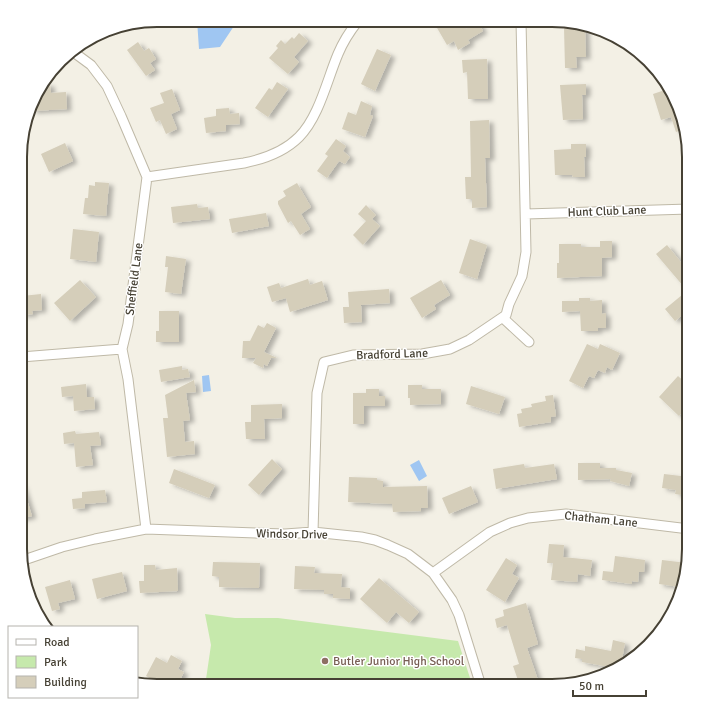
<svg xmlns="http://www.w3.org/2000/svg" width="709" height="706" font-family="Signika,sans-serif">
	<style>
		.green { fill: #c6e9ac }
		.water { fill: #9fc6f2 }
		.building { fill: #d5ceba; filter: url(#shadow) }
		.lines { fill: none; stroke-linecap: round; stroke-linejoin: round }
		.street-casing { stroke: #bfb9a7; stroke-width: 11 }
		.street { stroke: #fff; stroke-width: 9 }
		.education-dot { fill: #8d6e63; stroke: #fff; stroke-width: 1.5 }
		.labels { text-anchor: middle; stroke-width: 3; stroke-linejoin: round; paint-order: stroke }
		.street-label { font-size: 12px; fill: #464134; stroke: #fff }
		.education-label { font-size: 12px; fill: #785e54; stroke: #fff; text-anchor: start }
		.rim { fill: none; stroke: #464134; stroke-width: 2 }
	</style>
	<defs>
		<filter id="shadow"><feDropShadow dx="4.5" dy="2.5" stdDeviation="2" flood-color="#0004"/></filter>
	</defs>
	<rect width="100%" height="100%" fill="#f3f0e5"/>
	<!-- green -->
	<path class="green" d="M205,614L235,618H278L458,641L471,681L470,686H205L211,645Z"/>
	<!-- water -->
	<path class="water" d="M197,20H238L220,47L199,49Z
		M209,375L211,391L203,392L202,376Z
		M419,460L427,476L419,481L410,465Z"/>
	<!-- building -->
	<path class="building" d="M433,21H461L466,29L478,22L483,31L468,40L470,43L458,50L454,41L447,45Z
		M564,27H585L586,57H576L577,68H565Z
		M299,33L308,41L294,57L299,62L288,74L269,58L278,48L276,46L281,40L285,44L292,37L294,39Z
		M138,42L144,51L149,48L156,59L150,63L155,70L146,76L127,50Z
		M377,49L391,55L375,91L361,84Z
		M487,59L488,99H468L467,72L463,73L462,60Z
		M277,82L288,89L268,117L255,108L269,88L272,90Z
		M42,84H50L51,93L66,92L67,109L32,111V105L38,89Z
		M586,84V95H582L583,119L563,120L560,85Z
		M172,89L180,110L171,114L177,129L166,134L160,120L156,122L150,108L164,103L160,93Z
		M665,90L668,99L673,98L682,113L685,129L676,132L671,117L661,120L653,94Z
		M361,101L372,106L370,115L373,116L365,137L342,129L348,112L356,115Z
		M229,108L230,114L239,113L240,124L226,125V131L206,133L204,118L216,116V109Z
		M489,120L490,158H485L487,207L472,208V199H466L465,177H471L470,121Z
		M336,139L346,146L343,151L350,157L345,164L339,161L327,178L317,171L328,156L325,154Z
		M65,143L73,161L49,172L41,154Z
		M571,144H586V157H584L585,177H573L572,175H555L554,150L571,149Z
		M95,182L109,183L106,216L83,214L85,198H88L89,185L95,186Z
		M297,183L311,207L301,214L310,229L300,235L291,221L288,223L278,204V201L286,196L283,191Z
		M197,204L198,208L208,207L210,219L173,223L171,207Z
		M366,205L376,215L372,219L380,226L363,245L353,235L366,221L358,214Z
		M266,213L269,226L232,233L229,219Z
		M73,229L99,232L96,262L70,259Z
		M470,239L487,245L477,279L459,273Z
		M600,241H612V257L602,258V276L557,278V263H559V244H581V247H600Z
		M667,245L689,272V283L684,287L656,254Z
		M166,256L186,259L181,294L165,292L168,267H165Z
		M308,279L310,285L322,281L328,300L290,312L286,298L272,302L267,287L279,283L281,288Z
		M80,280L96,297L70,321L54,303Z
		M441,280L450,295L434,305L436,309L422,318L410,298Z
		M389,289L390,303L361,305L362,322L344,323L343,307H349L348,292Z
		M41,294L42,310L32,311L33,314L22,315V296Z
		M682,295L689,304V310L675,321L665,309Z
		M579,298H590V301L602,300V314L606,313V328H598V331H581L580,311L562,312V301H579Z
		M159,311H179V342H156V331H159Z
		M267,323L276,328L264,352L277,358H271L267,366L264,364L263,368L253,363L256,358H242L243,341H250L258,325L264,328Z
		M587,344L598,349L600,344L620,353L612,370L607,367L605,373L598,370L594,378L589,376L583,388L569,381Z
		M182,366V370L188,369L190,377L161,382L159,370Z
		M678,376L689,386V405L679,416L659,397Z
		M194,380L196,392L186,393L190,420L183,421L185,442L194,441L195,454L167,457L163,418H168L165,395Z
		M86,384L87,397H94L95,409L74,411L73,396L62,397L61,387Z
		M408,385H422V389H441V404L410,405V398H408Z
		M471,386L505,397L499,414L466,404Z
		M366,389H379V396H385V406H364V424H353V393H366Z
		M553,395L556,416L551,417V422L519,427L517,414L522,413L521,409L532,407L531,404L546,401L545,396Z
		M282,404V418L264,419L265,439H246L245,422H251V405Z
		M75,431L76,434L99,432L101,445L90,446L93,465L76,467L74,443L64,444L63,433Z
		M272,459L282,469L259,495L248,485Z
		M578,463H600V468H616V470L632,473L629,486L610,481L611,479L578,480Z
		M524,464L525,468L554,464L557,479L496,489L493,469Z
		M174,469L215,485L209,498L169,483Z
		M664,474L689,477V496L675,494L676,490L662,488Z
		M349,477L377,478V480L383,481V487L427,486L428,508H421V511L393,512L392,504L348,502Z
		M22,484L32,516L20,519L21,485Z
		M471,486L478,502L449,514L442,498Z
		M105,490L107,502L85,504V508L73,509L72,499L82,498V492Z
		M549,544L564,545L563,557L592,560L590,576L578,574L577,582L551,580L553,563H547Z
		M615,556L645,560L644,572H639L638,582L632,581V584L602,580L603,571L613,572Z
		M506,558L517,565L512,574L519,578L505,602L486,590Z
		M662,560L687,563L680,587L659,584Z
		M213,562L260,563L259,588L219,587V577L212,576Z
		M144,565H155L156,570L177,568L178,591L140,593L139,581H144Z
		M295,566L315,567L314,573L342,574L341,587L350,588V599L333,598V594H324V590L294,589Z
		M122,572L127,591L97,599L92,579Z
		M379,578L419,612L409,623L396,612L387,623L360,599Z
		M70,580L75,599L58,603L60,609L52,611L45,587Z
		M526,603L538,644L527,648L540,686H520L513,666L519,664L507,625L497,628L495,619L504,616L503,610Z
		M613,640L625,643L621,665L615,668L582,662V659L575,658L576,649L585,651V646L611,651Z
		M171,655L182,661L178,669L184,672L177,686H164L146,676L156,657L167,663Z"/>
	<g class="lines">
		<!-- street casing -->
		<g class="street-casing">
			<path id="street" d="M72,51L91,65L107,86L121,116L147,177L128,324L122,349L128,379L146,529
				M147,177L244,163C264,159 284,152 299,137C319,117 327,80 338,54C343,42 350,31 358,21
				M526,214L689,209
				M503,318L529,342
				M21,357L122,349
				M313,532L317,393L324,362L353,355L422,354L439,351L450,349L469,340L506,315L509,304L522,276L526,252L521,21
				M21,561L62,547L95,539L146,529L285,534L313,532L361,537L375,540L388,545L408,554L433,573L452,600L459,615L481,686
				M433,573L490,532L510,523L528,518L566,514L689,529"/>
		</g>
		<!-- street -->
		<use href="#street" class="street"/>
	</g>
	<!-- markers -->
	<circle class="education-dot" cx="325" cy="661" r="4"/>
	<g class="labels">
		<!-- street labels -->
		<g class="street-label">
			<text transform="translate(607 211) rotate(-2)" y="4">Hunt Club Lane</text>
			<text transform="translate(134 279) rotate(-83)" y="4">Sheffield Lane</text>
			<text transform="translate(392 354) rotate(-2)" y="4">Bradford Lane</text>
			<text transform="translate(601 519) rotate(6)" y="4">Chatham Lane</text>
			<text transform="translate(292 534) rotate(1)" y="4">Windsor Drive</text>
		</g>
		<!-- education labels -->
		<g class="education-label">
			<text x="333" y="665">Butler Junior High School</text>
		</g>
	</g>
	<!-- crop -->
	<path d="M0 0H709V706H0ZM157 27H552A130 130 0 0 1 682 157V549A130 130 0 0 1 552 679H157A130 130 0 0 1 27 549V157A130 130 0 0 1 157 27Z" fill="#fff" fill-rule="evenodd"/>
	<path class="rim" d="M157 27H552A130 130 0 0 1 682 157V549A130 130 0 0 1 552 679H157A130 130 0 0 1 27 549V157A130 130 0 0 1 157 27Z"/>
	<!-- legend -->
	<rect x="8" y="626" width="130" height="72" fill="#ffffff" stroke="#b5b3ae"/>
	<rect x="16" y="639" width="20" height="6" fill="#ffffff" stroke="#b5b3ae"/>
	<text x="44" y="646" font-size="12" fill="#464134">Road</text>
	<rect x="16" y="656" width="20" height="12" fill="#c6e9ac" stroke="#b5b3ae"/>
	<text x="44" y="666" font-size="12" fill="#464134">Park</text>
	<rect x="16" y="676" width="20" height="12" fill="#d5ceba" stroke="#b5b3ae"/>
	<text x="44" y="686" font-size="12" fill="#464134">Building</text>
	<!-- scale -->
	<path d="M573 690v6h73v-6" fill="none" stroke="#464134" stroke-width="2"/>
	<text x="579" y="690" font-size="12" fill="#464134" stroke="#ffffff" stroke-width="3" paint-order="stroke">50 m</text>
</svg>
